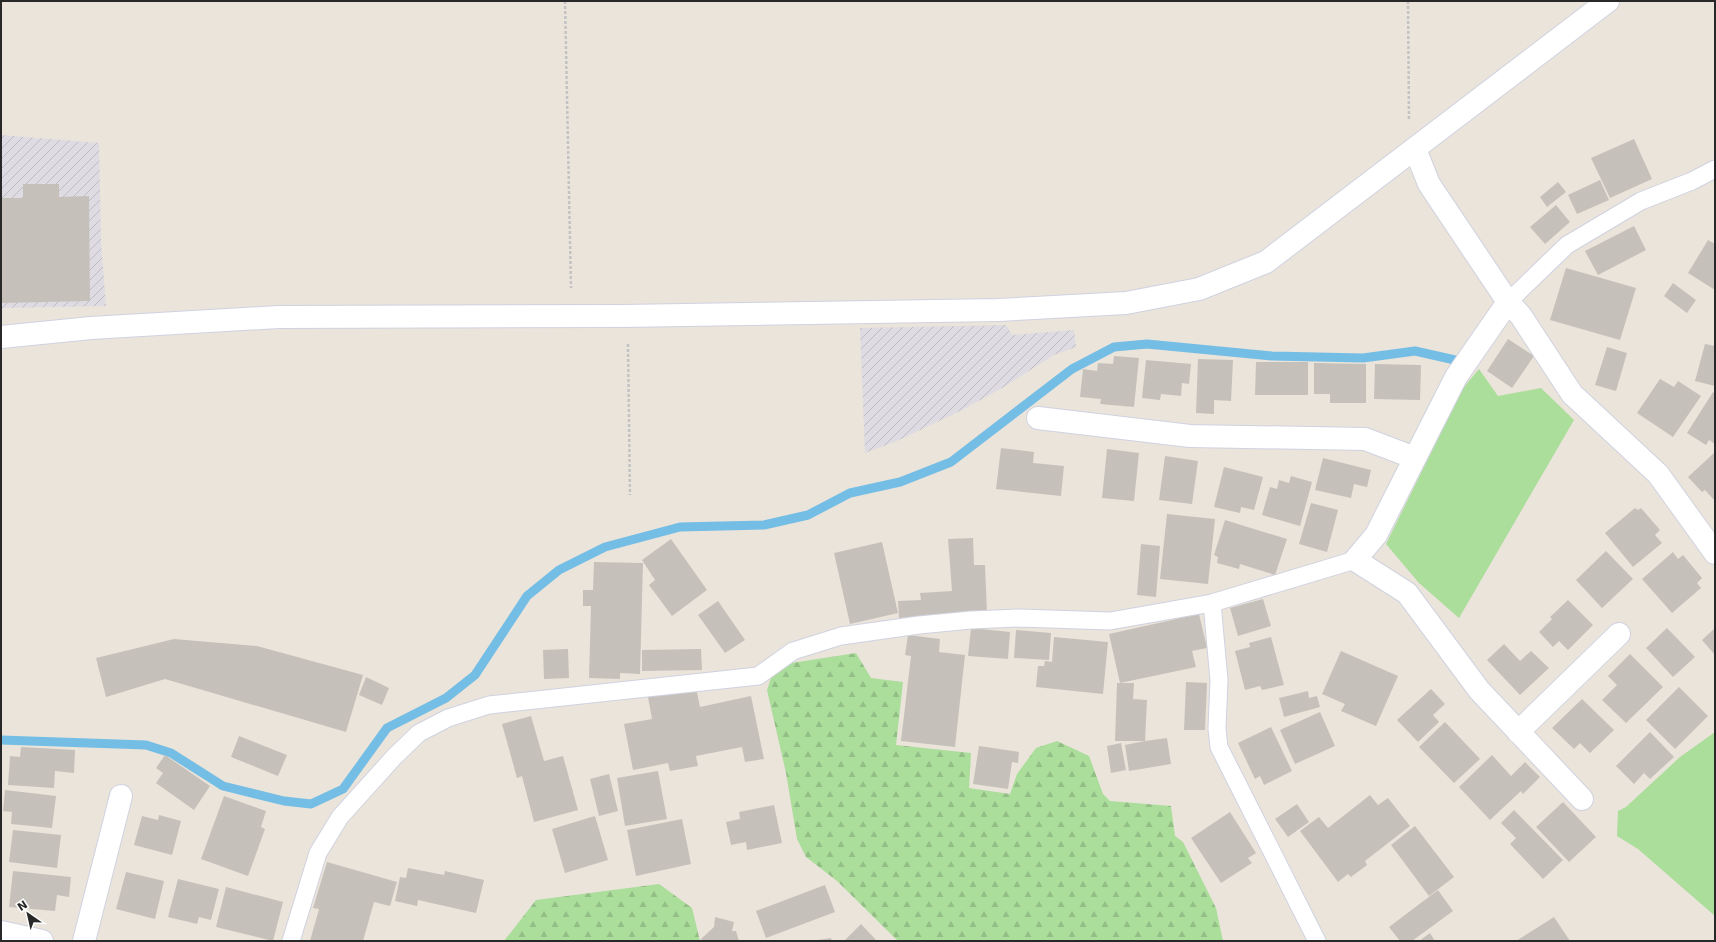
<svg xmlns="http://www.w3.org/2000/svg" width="1716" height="942" font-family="'DejaVu Sans',sans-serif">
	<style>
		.industrial { fill: url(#industrial-furrows) }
		.grass { fill: #abdd9b }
		.forest { fill: url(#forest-firs) }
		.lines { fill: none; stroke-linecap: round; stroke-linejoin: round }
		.stream { stroke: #74bde5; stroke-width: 9 }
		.building { fill: #c5c1ba }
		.lane-casing { stroke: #d0d2e0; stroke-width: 19 }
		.street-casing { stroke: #d0d2e0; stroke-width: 24 }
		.path { stroke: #c3c3c3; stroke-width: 2.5; stroke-dasharray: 3 2; stroke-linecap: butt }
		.lane { stroke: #fff; stroke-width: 17 }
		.street { stroke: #fff; stroke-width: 22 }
	</style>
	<defs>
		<pattern id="industrial-furrows" width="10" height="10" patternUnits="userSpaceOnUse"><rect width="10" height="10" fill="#dedbe2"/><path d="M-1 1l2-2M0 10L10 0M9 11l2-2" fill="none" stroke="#bebcc2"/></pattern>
		<pattern id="forest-firs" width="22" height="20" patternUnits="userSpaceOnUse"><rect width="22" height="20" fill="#abdd9b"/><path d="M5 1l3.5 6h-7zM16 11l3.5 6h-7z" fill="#93be86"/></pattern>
	</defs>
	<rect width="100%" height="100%" fill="#eae4db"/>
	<!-- industrial -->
	<path class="industrial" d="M1,135L99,143L101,242L106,306L1,308Z
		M1006,325L1012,335L1074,330L1076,347L1054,355L1004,387L962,410L897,441L865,453L860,328Z"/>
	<!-- grass -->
	<path class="grass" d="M1479,369L1498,396L1541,388L1574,420L1459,618L1419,583L1386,544L1463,388Z
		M1715,732V916L1638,849L1617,836L1618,811L1626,807L1680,757Z"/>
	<!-- forest -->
	<path class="forest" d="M856,653L871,678L903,682L896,745L971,753L969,788L1010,794L1017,774L1036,748L1057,741L1089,756L1103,794L1110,801L1171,806L1175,836L1183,842L1216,908L1223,941H898L837,881L806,857L797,839L786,773L767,690L772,675L785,664Z
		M659,884L692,908L700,941H504L536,900Z"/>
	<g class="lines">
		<!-- stream -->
		<path class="stream" d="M1,740L146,745L171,753L223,786L284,801L311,804L343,789L387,728L446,698L475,675L527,596L559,570L605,547L680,527L764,525L808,515L850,493L900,482L951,462L1072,369L1114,347L1147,344L1272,356L1363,358L1415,351L1455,360"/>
	</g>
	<!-- building -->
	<path class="building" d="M1634,139L1652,179L1610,198L1591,158Z
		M1600,180L1609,200L1577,214L1568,195Z
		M1558,182L1566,192L1547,207L1540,197Z
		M23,184H59V197L89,196L90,301L1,303V198H23Z
		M1556,205L1570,222L1545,244L1530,227Z
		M1634,226L1646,250L1598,275L1585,251Z
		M1708,240L1715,244V290L1688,273Z
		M1566,268L1636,288L1620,340L1550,320Z
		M1673,283L1696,300L1687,313L1664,296Z
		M1508,339L1534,356L1512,388L1487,371Z
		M1705,344L1715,346V386L1695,381Z
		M1607,347L1627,353L1616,391L1595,385Z
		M1114,356L1139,358L1134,407L1100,404L1101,399L1080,397L1083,369L1097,371L1098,363L1113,364Z
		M1198,359L1233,360L1231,401L1214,400V414L1196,413Z
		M1146,360L1191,364L1189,384L1182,383L1181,396L1161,394L1160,400L1142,398Z
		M1256,362H1308V395H1255Z
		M1314,363L1366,364V403H1330V394H1314Z
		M1375,364L1421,365L1420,400L1374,399Z
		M1660,379L1674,387L1678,381L1701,396L1673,437L1637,413Z
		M1713,392L1715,394V444L1709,440L1706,445L1687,433Z
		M1001,448L1034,452L1033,463L1064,466L1061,496L996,489Z
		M1107,449L1139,453L1134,501L1102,498Z
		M1715,452V501L1705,490L1702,492L1688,477Z
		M1165,456L1198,461L1192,504L1159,500Z
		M1323,458L1371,470L1367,487L1354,484L1351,498L1315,490Z
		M1224,467L1263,477L1254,510L1241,507L1240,513L1214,507Z
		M1291,476L1312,482L1300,526L1262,515L1270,487L1277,489L1279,480L1289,483Z
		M1311,503L1338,510L1327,552L1299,544Z
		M1635,508L1638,510L1641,508L1660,530L1655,535L1662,543L1633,567L1605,533Z
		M1167,514L1215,519L1208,584L1160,579Z
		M1225,520L1287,539L1275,575L1240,564L1239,569L1217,563L1218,557L1214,555Z
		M973,538L974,565H985L987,612L899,618L898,601L921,600L920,593L952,591L948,539Z
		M671,539L707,590L672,616L649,585L655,580L642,560Z
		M882,542L898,613L850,624L834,553Z
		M1141,544L1160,546L1156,597L1137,595Z
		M1606,551L1633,579L1602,608L1576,580Z
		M1673,552L1678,559L1683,555L1702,578L1697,583L1701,588L1672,613L1642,579Z
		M594,562L643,563L640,674L620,673V679L589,678L591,606H583V590H593Z
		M1263,599L1271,626L1238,636L1230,608Z
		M1568,600L1593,625L1568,650L1559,641L1553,647L1539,632L1552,619L1550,617Z
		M718,601L745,640L725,653L698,615Z
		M1199,614L1207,648L1192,651L1196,667L1120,683L1109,634Z
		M971,628L1010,632L1008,659L968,656Z
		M1667,628L1695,657L1673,677L1646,648Z
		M1715,628V655L1702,640Z
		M1016,630L1051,633L1049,660L1014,658Z
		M908,635L940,639L939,652L965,655L955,747L901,741L911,656L905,655Z
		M1054,637L1108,642L1103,694L1036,687L1038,666H1044L1045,661L1052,662Z
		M1271,637L1284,685L1262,690L1260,686L1245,690L1235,651L1250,647L1249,643Z
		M174,639L257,646L363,675L346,732L165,679L106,697L96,658Z
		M1504,644L1520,661L1531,651L1549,668L1520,695L1487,660Z
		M568,649L569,678L544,679L543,650Z
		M701,649L702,670L642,671V650Z
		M1341,651L1398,676L1376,726L1341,711L1345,704L1322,694Z
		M1630,654L1663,687L1626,723L1602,700L1617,685L1608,676Z
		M366,677L389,688L382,705L359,695Z
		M1186,682L1207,683L1205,730H1184Z
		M1117,683H1134L1133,699L1147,700L1145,741L1167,738L1171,764L1129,771L1125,745L1145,741H1115Z
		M1679,687L1708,716L1675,749L1646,720Z
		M696,688L700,707L751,696L764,759L745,762L742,747L696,756L698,766L670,771L668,763L633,770L624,724L652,719L648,697Z
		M1431,689L1445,704L1433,715L1439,722L1418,742L1397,720Z
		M1308,691L1309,698L1317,696L1320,707L1284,717L1279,698Z
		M1582,699L1614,730L1590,753L1580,743L1574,749L1552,728Z
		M1320,712L1335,746L1295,764L1280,730Z
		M531,716L544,761L563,756L578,810L534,822L522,776L517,778L502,724Z
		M1445,722L1480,759L1454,783L1419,747Z
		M1271,727L1292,771L1264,785L1260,776L1255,779L1238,743Z
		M1650,732L1674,757L1650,779L1644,773L1634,784L1616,766Z
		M239,736L287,755L278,776L231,757Z
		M1121,743L1126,770L1111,773L1107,746Z
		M979,746L1019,752L1018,763L1012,762L1008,789L973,784Z
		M21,747L75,750L74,773L55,771L54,788L8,785L10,756L20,757Z
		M165,755L210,786L194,810L156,783L163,773L156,768Z
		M1492,755L1511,776L1525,762L1540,777L1523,794L1521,791L1490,820L1459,787Z
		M658,771L667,819L625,826L617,778Z
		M609,774L618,811L599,816L590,779Z
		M5,790L56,796L52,828L11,824L12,812L3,811Z
		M1370,795L1378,805L1388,798L1410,826L1365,861L1367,865L1351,877L1348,874L1338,882L1300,831L1319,817L1328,828Z
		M224,796L266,811L261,827L265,829L248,876L201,859Z
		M1563,802L1596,837L1569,862L1536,827Z
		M1297,804L1309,822L1288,837L1275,819Z
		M774,805L782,843L747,850L746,842L731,845L726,822L740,819L739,812Z
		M1514,810L1563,860L1543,879L1510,844L1516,838L1501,823Z
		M1230,812L1256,853L1248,858L1252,863L1221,883L1191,838Z
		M159,815L181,821L172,855L134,845L142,816L158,820Z
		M595,816L608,860L565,873L552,829Z
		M682,819L691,864L636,876L627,830Z
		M1415,826L1454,877L1429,896L1391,845Z
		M13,830L61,835L57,868L9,862Z
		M327,862L397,882L390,906L374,902L363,941H310L319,909L313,908Z
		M408,868L444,875L445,871L484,880L476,913L418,900L417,906L395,901L400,877L406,878Z
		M13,871L71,877L69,897L57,895L55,911L9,907Z
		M126,872L164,881L155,919L116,909Z
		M178,879L219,889L211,920L199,917L197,924L168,917Z
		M825,885L835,912L766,938L756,911Z
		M226,887L283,902L273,941L216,927Z
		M1438,890L1453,911L1412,941H1400L1389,927Z
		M715,917L734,922L732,931H736L739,941H702L701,939L714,927Z
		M1554,917L1570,941H1516Z
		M861,924L877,941H844Z
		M1430,933L1435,941H1419Z
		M831,938L832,941H818V940Z"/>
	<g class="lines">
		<!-- lane casing -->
		<g class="lane-casing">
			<path id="lane" d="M1508,302L1567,245L1641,201L1692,181L1715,169
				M1212,603L1219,680L1217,729L1219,747L1317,941
				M291,941L318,853L340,817L394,757L419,733L448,718L489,705L758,676L793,651L841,636L919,625L971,620L1019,618L1110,621L1212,603L1355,560"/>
		</g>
		<!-- street casing -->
		<g class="street-casing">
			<path id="street" d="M1415,149L1429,184L1508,302L1521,316L1572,394L1658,474L1715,553
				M1508,302L1456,377L1376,535L1355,560L1407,593L1479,690L1582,799
				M1,337L91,328L279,317L622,316L998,310L1126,303L1199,289L1266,262L1608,1
				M1038,418L1190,436L1365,439L1415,458
				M1518,732L1619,634
				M1,932L42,941
				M84,941L121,796"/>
		</g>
		<!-- path -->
		<path class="path" d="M565,1L571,288
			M1408,1L1409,119
			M628,344L630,495"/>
		<!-- lane -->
		<use href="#lane" class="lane"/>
		<!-- street -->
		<use href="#street" class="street"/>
	</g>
	<!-- border -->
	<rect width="1716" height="942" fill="none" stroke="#282828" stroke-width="4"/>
	<!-- north arrow -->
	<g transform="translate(28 914) rotate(326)" stroke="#ffffff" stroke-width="3" paint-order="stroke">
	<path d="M0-3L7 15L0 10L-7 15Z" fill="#282828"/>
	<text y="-6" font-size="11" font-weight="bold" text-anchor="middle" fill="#282828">N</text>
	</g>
</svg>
